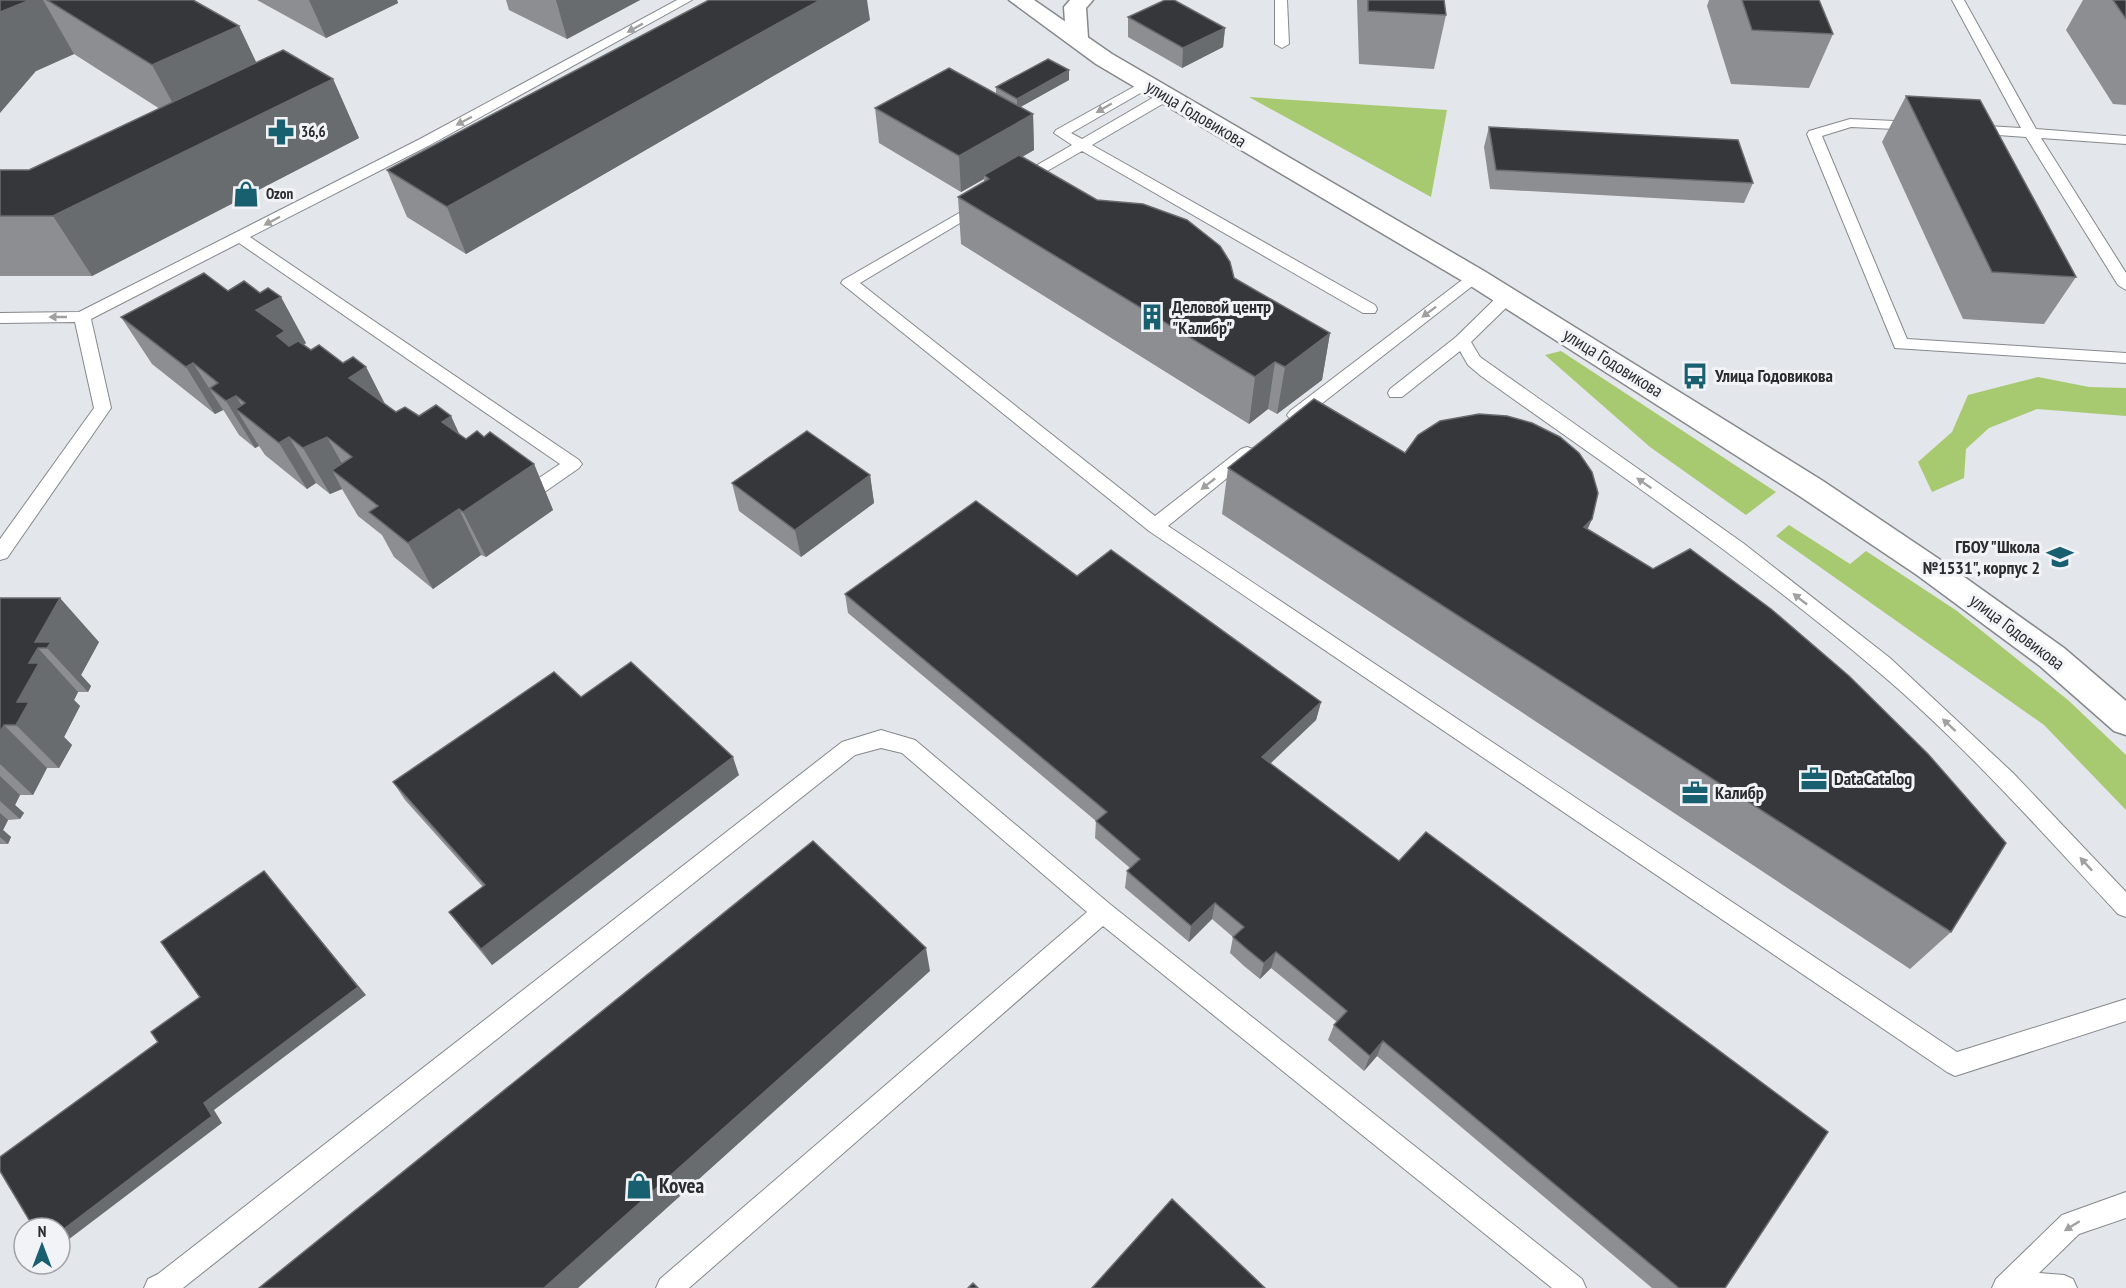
<svg xmlns="http://www.w3.org/2000/svg" width="2126" height="1288" font-family="'PT Sans Narrow',sans-serif">
	<style>
		.green { fill: #a7ca70 }
		.lines { fill: none; stroke-linecap: round; stroke-linejoin: round }
		.service-casing { stroke: #86888c; stroke-width: 2 }
		.minor-casing { stroke: #86888c; stroke-width: 3 }
		.tertiary-casing { stroke: #86888c; stroke-width: 3 }
		.service { fill: #fff; fill-rule: evenodd }
		.minor { fill: #fff; fill-rule: evenodd }
		.tertiary { fill: #fff; fill-rule: evenodd }
		.wall { fill: #8c8e92 }
		.shaded-wall { fill: #696c6f }
		.building { fill: #35373a; stroke: #696c6f; stroke-width: 1.5 }
		.oneway { fill: #a0a0a0 }
		.labels { text-anchor: middle; stroke-width: 6; stroke-linejoin: round; paint-order: stroke }
		.far-poi-label { font-size: 15px; font-weight: bold; fill: #2b2c2d; stroke: #f1f3f7; text-anchor: start }
		.street-label { font-size: 18px; fill: #2b2c2d; stroke: #f1f3f7 }
		.poi-label { font-size: 18px; font-weight: bold; fill: #2b2c2d; stroke: #f1f3f7; text-anchor: start }
		.near-poi-label { font-size: 21px; font-weight: bold; fill: #2b2c2d; stroke: #f1f3f7; text-anchor: start }
	</style>
	<rect width="100%" height="100%" fill="#e3e6ea"/>
	<!-- green -->
	<path class="green" d="M1249,97L1447,110L1431,197Z
		M1561,351L1776,492L1746,515L1650,447L1545,355Z
		M2038,377L2089,387L2126,388V416L2037,409L1989,428L1966,449L1964,478L1932,492L1918,462L1952,432L1968,395Z
		M1789,525L1850,564L1866,551L1957,611L2068,700L2126,755V810L2044,725L1776,536Z"/>
	<g class="lines">
		<!-- service casing -->
		<g class="service-casing">
			<path id="service" d="M677,0H692L430,145L250,237L579,460L582,464L579,468L536,498L530,499L524,498L521,493L524,488L560,464L239,243L91,319L111,408L7,558L0,560V539L94,408L75,322L0,323V313L79,312L420,139Z
				M1275,0H1287L1289,44L1282,48L1275,44Z
				M1952,0H1964L2036,129L2126,136V144L2041,138L2126,273V290L2118,285L2026,137L1970,133L1963,129L1970,125L2021,128Z
				M1146,80L1151,81L1153,84L1151,87L1071,133L1082,139L1161,93H1171L1173,96L1171,99L1092,145L1375,305L1377,309L1375,313H1363L1082,151L1023,185H1013L1011,182L1013,179L1072,145L1054,133L1056,130Z
				M1850,119L1917,122L1924,126L1917,130L1851,127L1822,136L1907,339L2126,353V363L1895,348L1807,134L1809,131Z
				M980,201L987,205L985,208L860,283L1155,516L1241,449L1247,447L1253,449L1256,453L1253,457L1168,526L1957,1052L2126,999V1021L1955,1076L1947,1072L1149,531L841,283L843,280Z
				M1475,272L1483,277L1480,280L1302,419H1290L1287,415L1290,411L1470,274Z
				M1507,292L1515,297L1513,301L1471,342L1480,357L1743,543L1890,658L2013,773L2126,892V917L2118,914C2040,830 1963,743 1875,669C1750,563 1614,471 1481,376L1468,365L1460,351L1402,397H1390L1388,393L1390,389L1456,337L1501,293Z
				M881,730L915,740L1111,905L1582,1279L1586,1288H1552L1103,926L689,1288H656L660,1279L1087,912L902,753L881,748L855,755L183,1288H144L148,1279L158,1274L842,742Z
				M2126,1192V1218L2079,1234L2039,1273L2064,1275L2073,1279L2077,1288H1992L1996,1279L2062,1215Z"/>
		</g>
		<!-- minor casing -->
		<g class="minor-casing">
			<path id="minor" d="M1070,0H1093L1086,8L1088,38L1085,43L1077,45L1069,43L1066,38L1064,7Z"/>
		</g>
		<!-- tertiary casing -->
		<g class="tertiary-casing">
			<path id="tertiary" d="M1009,0H1034L1112,54L1484,271L1823,481L1939,559L2064,648L2126,701V735L2114,731L2040,666L1917,575L1801,497L1466,283L1096,64Z"/>
		</g>
		<!-- service -->
		<use href="#service" class="service"/>
		<!-- minor -->
		<use href="#minor" class="minor"/>
		<!-- tertiary -->
		<use href="#tertiary" class="tertiary"/>
	</g>
	<!-- wall -->
	<path class="wall" d="M0,0H193L239,26L256,63L333,79L359,138L92,276H0V170H29L160,109L74,54L36,71Z
		M257,0H397L398,3L326,38Z
		M506,0H640L567,39L509,10Z
		M1357,0H1444L1446,15L1434,69L1359,64Z
		M1709,0H1819L1833,34L1809,88L1731,84L1707,6Z
		M2083,0H2126V105L2113,104L2066,30Z
		M1128,17L1225,28L1223,47L1182,68L1128,37Z
		M870,20L466,254L407,217L387,170Z
		M1069,80L1020,107L1033,114L1034,150L1022,157L1330,333L1322,380L1277,414L1268,409L1249,424L961,244L958,197L984,182V179L961,192L879,143L875,108L996,94V87Z
		M1906,96L2076,277L2044,324L1963,319L1882,142Z
		M1489,127L1753,183L1744,203L1490,189L1484,147Z
		M228,291L306,343L304,345L311,350L343,363L366,367L385,404L396,412L419,416H451L459,434L466,439L484,437L534,464L553,510L486,557L481,555L433,589L394,557L382,535L358,516L342,489L330,494L316,483L307,489L265,455L259,446L255,448L239,435L224,411L223,410L215,414L152,364L121,317Z
		M1405,453L1592,519L1587,529L1951,932L1910,969L1222,514L1228,468Z
		M870,475L874,503L801,557L739,511L732,483Z
		M1077,576L1321,702L1316,720L1270,764L1725,1288H1652L1377,1056L1364,1071L1328,1040L1334,1025L1337,1022L1271,968L1260,979L1244,966L1230,953L1233,937L1212,919L1189,942L1125,888L1127,871L1130,868L1095,838L1096,821L848,613L845,594Z
		M0,598L99,642L81,675L91,686L88,692H78L74,700L80,706L64,737L72,745L59,768H47L33,795H20L15,805L24,813L20,819L8,820L3,830L11,837L8,844H0Z
		M581,697L739,775L492,965L461,928L449,912L483,887L405,800L393,782Z"/>
	<!-- shaded-wall -->
	<path class="shaded-wall" d="M30,0H43L74,54L36,71L0,113V12Z
		M309,0H397L398,3L326,38Z
		M556,0H640L567,39Z
		M820,0H867L870,20L466,254L447,207Z
		M239,26L267,85L184,124L152,65Z
		M1225,28L1223,47L1182,68L1183,48Z
		M1069,70V80L1017,109V99Z
		M333,79L359,138L92,276L53,216Z
		M1033,114L1034,150L987,177L984,175V179L961,192L959,156Z
		M281,297L306,343L295,350L311,378L256,310Z
		M1330,333L1322,380L1277,414L1285,367Z
		M1275,362L1268,409L1249,424L1255,377Z
		M193,363L223,410L215,414L186,367Z
		M366,367L390,414L349,378Z
		M236,396L251,421L236,409L259,446L255,448L226,401Z
		M451,416L472,462L442,422Z
		M289,437L316,483L307,489L279,443Z
		M327,437L353,483L332,470L342,489L330,494L303,448Z
		M534,464L553,510L486,557L463,512Z
		M870,475L874,503L801,557L795,530Z
		M459,509L481,555L433,589L408,543Z
		M1592,519L1572,565L1584,527Z
		M60,598L99,642L81,675L91,686L88,692L47,648L35,642Z
		M38,648L78,692L74,700L80,706L64,737L72,745L59,768L16,725L17,702L29,663Z
		M1321,702L1316,720L1258,775L1262,757Z
		M4,725L47,768L33,795L0,764V732Z
		M733,757L739,775L492,965L481,949Z
		M0,776L20,795L15,805L24,813L20,819L0,801Z
		M0,813L8,820L3,830L11,837L8,844L0,837Z
		M264,871L366,995L214,1110L222,1123L60,1246V1232L204,1103Z
		M1215,903L1212,919L1189,942L1191,926Z
		M926,948L930,971L578,1288H544Z
		M1276,952L1271,968L1260,979L1264,963Z
		M1383,1041L1377,1056L1364,1071L1370,1056Z"/>
	<!-- building -->
	<path class="building" d="M0,0H30L0,12Z
		M47,0H193L239,26L152,65Z
		M709,0H820L447,207L387,170Z
		M1165,0H1174L1225,28L1183,48L1128,17Z
		M1368,0H1444L1446,15L1368,11Z
		M1742,0H1819L1833,34L1752,30Z
		M2113,0H2126V19Z
		M283,50L333,79L53,216H0V170H29Z
		M1048,59L1069,70L1017,99L996,87Z
		M949,68L1033,114L959,156L875,108Z
		M1906,96L1980,100L2076,277L1992,272Z
		M1489,127L1738,140L1753,183L1496,170Z
		M1019,155L1097,200L1143,204L1187,220L1220,246L1230,262L1234,278L1330,333L1285,367L1275,362L1255,377L958,197L989,179L984,175Z
		M204,273L228,291L244,281L260,293L268,288L281,297L256,310L285,331L277,336L289,346L298,341L311,350L319,345L343,363L353,357L366,367L349,378L396,412L405,407L419,416L436,405L451,416L442,422L466,439L477,431L484,437L490,432L534,464L463,512L459,509L408,543L369,512L378,506L332,470L352,457L327,437L303,448L289,437L279,443L236,409L245,403L236,396L226,401L210,388L218,383L193,363L186,367L121,317Z
		M1314,399L1405,453L1418,435L1440,421L1479,414L1507,416L1532,423L1560,437L1579,453L1592,472L1598,493L1592,519L1584,527L1653,569L1690,549L1771,609L1849,676L1928,754L2006,843L1951,932L1228,468Z
		M807,431L870,475L795,530L732,483Z
		M976,501L1077,576L1111,550L1321,702L1262,757L1399,861L1426,832L1828,1132L1725,1288H1679L1383,1041L1370,1056L1334,1025L1347,1011L1276,952L1264,963L1248,950L1233,937L1244,927L1215,903L1191,926L1127,871L1140,859L1096,821L1107,812L845,594Z
		M0,598H60L35,642H51L47,648H38L29,663H39L17,702H29L16,725H4L0,732Z
		M631,662L733,757L481,949L449,912L485,885L393,782L554,672L581,697Z
		M813,841L926,948L544,1288H259Z
		M264,871L358,987L204,1103L212,1116L60,1232V1228H34L0,1171V1157L158,1042L151,1032L200,997L161,942Z
		M1172,1199L1265,1288H1092Z
		M973,1283L978,1288H968Z"/>
	<!-- one-way arrows -->
	<defs><path id="oneway-solid" d="M-6-.8H1V-3.2L6.5 0L1 3.2V.8H-6Z" transform="scale(1.5)"/></defs>
	<g class="oneway">
		<use href="#oneway-solid" transform="translate(635 28) rotate(151)"/>
		<use href="#oneway-solid" transform="translate(1104 108) rotate(150)"/>
		<use href="#oneway-solid" transform="translate(464 121) rotate(152)"/>
		<use href="#oneway-solid" transform="translate(272 221) rotate(152)"/>
		<use href="#oneway-solid" transform="translate(1429 312) rotate(143)"/>
		<use href="#oneway-solid" transform="translate(58 317) rotate(180)"/>
		<use href="#oneway-solid" transform="translate(1644 483) rotate(-145)"/>
		<use href="#oneway-solid" transform="translate(1208 484) rotate(142)"/>
		<use href="#oneway-solid" transform="translate(1800 599) rotate(-142)"/>
		<use href="#oneway-solid" transform="translate(1949 725) rotate(-137)"/>
		<use href="#oneway-solid" transform="translate(2086 864) rotate(-133)"/>
		<use href="#oneway-solid" transform="translate(2072 1226) rotate(148)"/>
	</g>
	<!-- icons -->
	<defs>
		<g id="pharmacy-bare" transform="scale(2.07)"><path d="M-2-6h4v4h4v4h-4v4h-4v-4h-4v-4h4Z" fill="#185f70" stroke="#f1f3f7" stroke-width="2.5" paint-order="stroke"/></g>
		<g id="shop-bare" transform="scale(2.07)"><path d="M-5-2.5h2.3a2.7 3.5 0 0 1 5.4 0H5L5.5 6h-11ZM-1.5-2.5h3a1.5 2.3 0 0 0-3 0Z" fill="#185f70" stroke="#f1f3f7" stroke-width="2.5" paint-order="stroke"/></g>
		<g id="building-bare" transform="scale(2.07)"><path d="M-4-6H4V6H1V3H-1V6H-4ZM-2.5-4.3h1.7v1.8h-1.7ZM.8-4.3h1.7v1.8H.8ZM-2.5-1h1.7V.8h-1.7ZM.8-1h1.7V.8H.8Z" fill="#185f70" stroke="#f1f3f7" stroke-width="2.5" paint-order="stroke"/></g>
		<g id="bus-bare" transform="scale(2.07)"><path d="M-5-6H5V4H4V6H2V4H-2V6H-4V4H-5ZM-3.5-4V0h7V-4ZM-3.5 1.2v1.5H-2V1.2ZM2 1.2v1.5H3.5V1.2Z" fill="#185f70" stroke="#f1f3f7" stroke-width="2.5" paint-order="stroke"/></g>
		<g id="school-bare" transform="scale(2.07)"><path d="M0-5L7-2L0 1L-7-2ZM-4 1L0 2.5L4 1V4Q0 6-4 4Z" fill="#185f70" stroke="#f1f3f7" stroke-width="2.5" paint-order="stroke"/></g>
		<g id="office-bare" transform="scale(2.07)"><path d="M-6-3h4V-5.5h4V-3h4V5H-6ZM-1-4.5V-3h2v-1.5ZM-6 0V1H6V0Z" fill="#185f70" stroke="#f1f3f7" stroke-width="2.5" paint-order="stroke"/></g>
	</defs>
	<g fill-rule="evenodd">
		<use href="#pharmacy-bare" x="281" y="132"/>
		<use href="#shop-bare" x="246" y="194"/>
		<use href="#building-bare" x="1152" y="317"/>
		<use href="#bus-bare" x="1695" y="376"/>
		<use href="#school-bare" x="2060" y="557"/>
		<use href="#office-bare" x="1814" y="779"/>
		<use href="#office-bare" x="1695" y="793"/>
		<use href="#shop-bare" x="639" y="1186"/>
	</g>
	<g class="labels">
		<!-- far-poi labels -->
		<g class="far-poi-label">
			<text x="301" y="137">36,6</text>
			<text x="266" y="199">Ozon</text>
		</g>
		<!-- street labels -->
		<g class="street-label">
			<text transform="translate(1196 114) rotate(31)" y="6">улица Годовикова</text>
			<text transform="translate(1613 363) rotate(32)" y="6">улица Годовикова</text>
			<text transform="translate(2017 632) rotate(37)" y="6">улица Годовикова</text>
		</g>
		<!-- poi labels -->
		<g class="poi-label">
			<text x="1172" y="313">Деловой центр<tspan x="1172" dy="21">"Калибр"</tspan></text>
			<text x="1715" y="382">Улица Годовикова</text>
			<text x="2040" y="553" text-anchor="end">ГБОУ "Школа<tspan x="2040" dy="21">№1531", корпус 2</tspan></text>
			<text x="1834" y="785">DataCatalog</text>
			<text x="1715" y="799">Калибр</text>
		</g>
		<!-- near-poi labels -->
		<g class="near-poi-label">
			<text x="659" y="1193">Kovea</text>
		</g>
	</g>
	<!-- north arrow -->
	<g transform="translate(42 1246)"><circle r="28" fill="#f1f3f7" stroke="#a2a3a6" stroke-width="1.5"/>
	<path d="M0-4.5L10 22L0 15L-10 22Z" fill="#185f70"/>
	<text y="-9" font-size="16" font-weight="bold" text-anchor="middle" fill="#2b2c2d">N</text>
	</g>
</svg>
